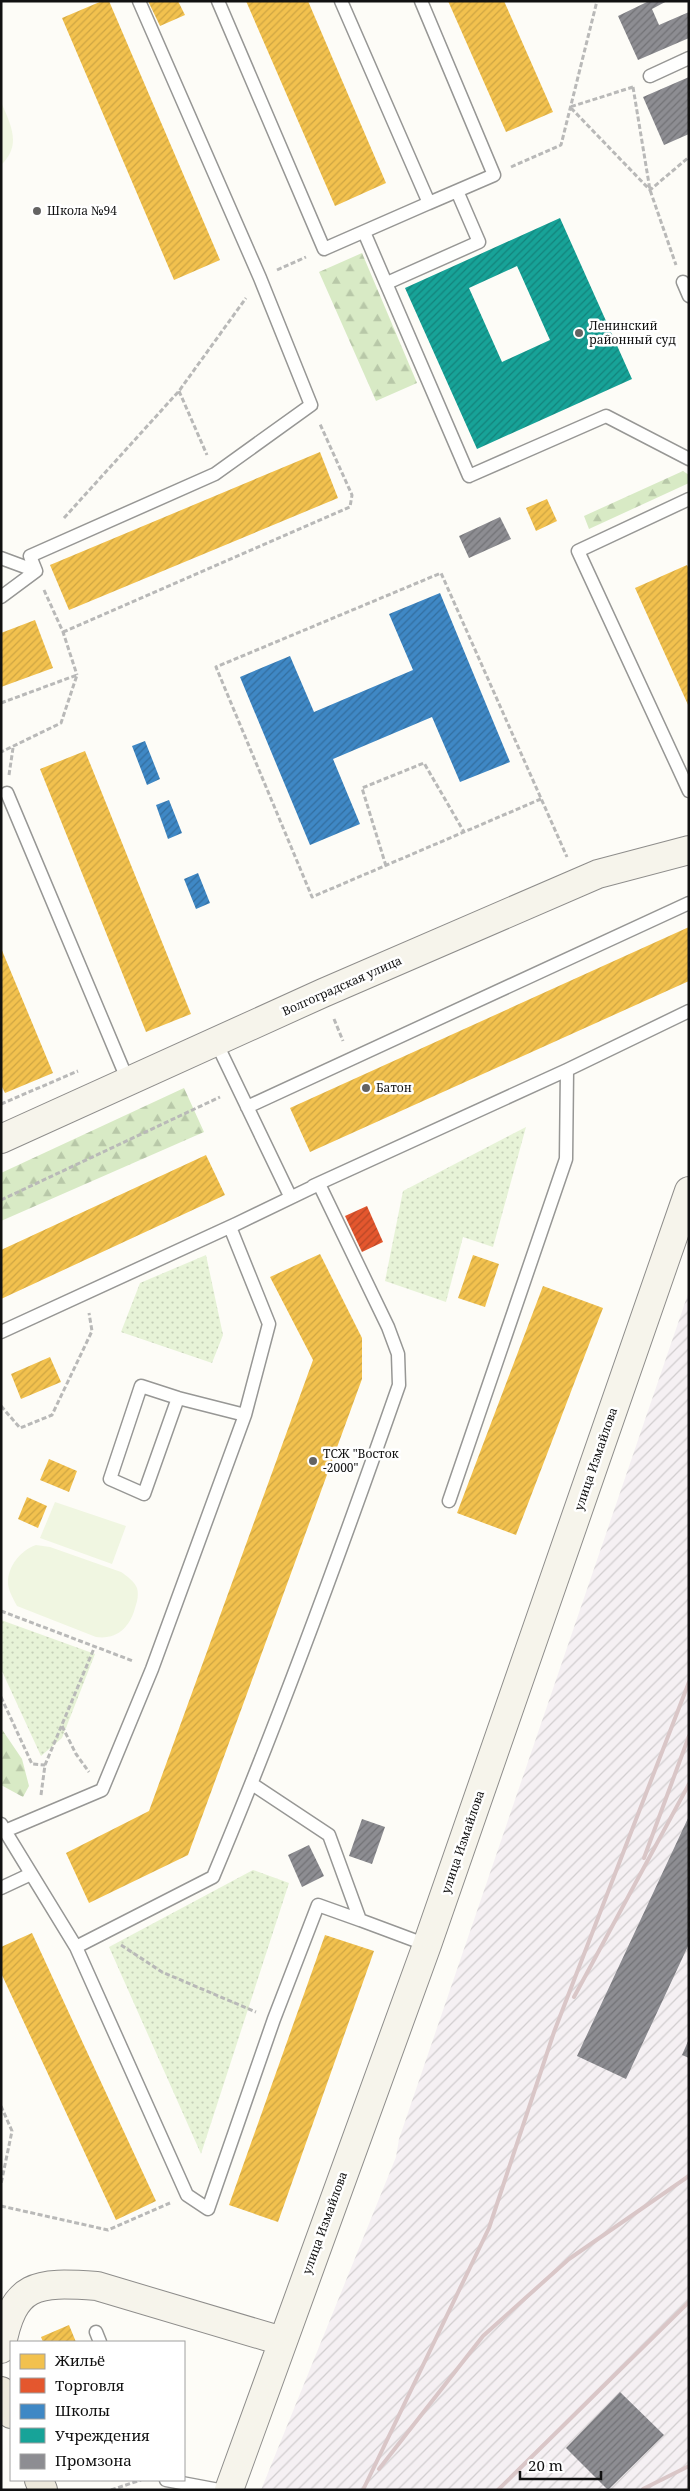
<svg xmlns="http://www.w3.org/2000/svg" width="690" height="2491" font-family="'Noto Serif',serif">
	<style>
		.industrial { fill: url(#industrial-furrows) }
		.forest { fill: url(#forest-firs) }
		.park { fill: url(#park-dots) }
		.pitch { fill: #f0f6e1 }
		.homes { fill: url(#homes-hatch) }
		.shops { fill: url(#shops-hatch) }
		.schools { fill: url(#schools-hatch) }
		.public { fill: url(#public-hatch); fill-rule: evenodd }
		.industry { fill: url(#industry-hatch) }
		.lines { fill: none; stroke-linecap: round; stroke-linejoin: round }
		.lane-casing { stroke: #979795; stroke-width: 15 }
		.secondary-casing { stroke: #8e8d8b; stroke-width: 30 }
		.primary-casing { stroke: #858482; stroke-width: 30 }
		.path { stroke: #b9b9b8; stroke-width: 3; stroke-dasharray: 5 2.5; stroke-linecap: butt }
		.lane { stroke: #fffffe; stroke-width: 12 }
		.secondary { stroke: #f6f4eb; stroke-width: 28 }
		.primary { stroke: #ede9dc; stroke-width: 28 }
		.rail { stroke: #d9c6c7; stroke-width: 4 }
		.poi-dot { fill: #646362; stroke: #fff; stroke-width: 2 }
		.labels { text-anchor: middle; stroke-width: 5; stroke-linejoin: round; paint-order: stroke }
		.poi-label { font-size: 12px; fill: #111; stroke: #fff; text-anchor: start }
		.street-label { font-size: 12px; fill: #111; stroke: #fff }
	</style>
	<defs>
		<pattern id="industrial-furrows" width="10" height="10" patternUnits="userSpaceOnUse" patternTransform="scale(1.25)"><rect width="10" height="10" fill="#f5f0f3"/><path d="M-1 1l2-2M0 10L10 0M9 11l2-2" fill="none" stroke="#d1cdcf"/></pattern>
		<pattern id="forest-firs" width="22" height="20" patternUnits="userSpaceOnUse" patternTransform="scale(1.25)"><rect width="22" height="20" fill="#d8eac5"/><path d="M5 1l3.5 6h-7zM16 11l3.5 6h-7z" fill="#b8c8a8"/></pattern>
		<pattern id="park-dots" width="8" height="8" patternUnits="userSpaceOnUse" patternTransform="scale(1.25)"><rect width="8" height="8" fill="#e7f3d7"/><path d="M2 2h.1M6 6h.1" fill="none" stroke="#c5cfb8" stroke-width="1.8" stroke-linecap="round"/></pattern>
		<pattern id="homes-hatch" width="6" height="6" patternUnits="userSpaceOnUse" patternTransform="scale(1.25)"><rect width="6" height="6" fill="#f2c14e"/><path d="M-1 1l2-2M0 6l6-6M5 7l2-2" fill="none" stroke="#cea543"/></pattern>
		<pattern id="shops-hatch" width="6" height="6" patternUnits="userSpaceOnUse" patternTransform="scale(1.25)"><rect width="6" height="6" fill="#e4572e"/><path d="M-1 1l2-2M0 6l6-6M5 7l2-2" fill="none" stroke="#b74726"/></pattern>
		<pattern id="schools-hatch" width="6" height="6" patternUnits="userSpaceOnUse" patternTransform="scale(1.25)"><rect width="6" height="6" fill="#3f88c5"/><path d="M-1 1l2-2M0 6l6-6M5 7l2-2" fill="none" stroke="#336e9f"/></pattern>
		<pattern id="public-hatch" width="6" height="6" patternUnits="userSpaceOnUse" patternTransform="scale(1.25)"><rect width="6" height="6" fill="#17a398"/><path d="M-1 1l2-2M0 6l6-6M5 7l2-2" fill="none" stroke="#13837b"/></pattern>
		<pattern id="industry-hatch" width="6" height="6" patternUnits="userSpaceOnUse" patternTransform="scale(1.25)"><rect width="6" height="6" fill="#8d8d92"/><path d="M-1 1l2-2M0 6l6-6M5 7l2-2" fill="none" stroke="#727276"/></pattern>
	</defs>
	<rect width="100%" height="100%" fill="#fdfcf7"/>
	<!-- industrial -->
	<path class="industrial" d="M689,1291V2490H261L396,2157L399,2139Z"/>
	<!-- forest -->
	<path class="forest" d="M362,253L417,383L376,401L319,272Z
		M683,471L689,475V483L589,529L584,516Z
		M184,1088L204,1132L1,1221V1173Z
		M1,1728L22,1759L29,1786L23,1797L1,1785Z"/>
	<!-- park -->
	<path class="park" d="M526,1127L493,1247L463,1237L446,1302L385,1281L403,1191Z
		M206,1255L223,1335L212,1363L121,1332L140,1283Z
		M1,1620L95,1654L62,1738L41,1756L1,1669Z
		M253,1870L289,1883L201,2154L109,1947Z"/>
	<!-- pitch -->
	<path class="pitch" d="M1,102C11,125 22,145 1,165Z
		M55,1502L126,1526L112,1564L40,1538Z
		M36,1545L50,1547L121,1572C127,1576 134,1581 137,1588C139,1595 137,1602 135,1608C130,1627 117,1640 96,1637L17,1606C14,1600 9,1592 8,1584C7,1567 21,1550 36,1545Z"/>
	<!-- homes -->
	<path class="homes" d="M102,1H109L220,260L174,280L62,18Z
		M148,1H178L185,15L160,26Z
		M246,1H308L386,183L335,206Z
		M448,1H504L553,112L506,132Z
		M320,452L338,498L69,610L50,565Z
		M547,499L557,521L536,531L526,508Z
		M687,565L689,569V707L635,588Z
		M35,620L53,668L1,687V633Z
		M85,751L191,1014L146,1032L40,769Z
		M689,927V981L310,1152L290,1108Z
		M1,948L53,1073L5,1093L1,1085Z
		M206,1155L225,1195L1,1299V1250Z
		M320,1254L362,1338V1379L188,1855L89,1903L66,1853L149,1811L313,1360L270,1277Z
		M473,1255L499,1264L485,1307L458,1298Z
		M543,1286L603,1308L516,1535L457,1513Z
		M50,1357L61,1382L21,1399L11,1374Z
		M49,1459L77,1471L69,1492L40,1480Z
		M27,1497L47,1506L38,1528L18,1519Z
		M32,1933L156,2201L116,2220L1,1973V1947Z
		M325,1935L374,1951L278,2222L229,2205Z
		M69,2325L76,2342H43L41,2337Z"/>
	<!-- shops -->
	<path class="shops" d="M367,1206L383,1242L362,1252L345,1216Z"/>
	<!-- schools -->
	<path class="schools" d="M440,593L510,762L460,782L432,717L333,759L360,824L310,845L240,677L290,656L314,712L413,670L389,614Z
		M145,741L160,779L147,785L132,746Z
		M169,800L182,833L168,839L156,805Z
		M198,873L210,903L196,909L184,879Z"/>
	<!-- public -->
	<path class="public" d="M560,218L632,379L477,449L405,288ZM517,266L550,340L502,362L469,288Z"/>
	<!-- industry -->
	<path class="industry" d="M649,1H667L652,9L659,25L689,12V38L638,60L618,16Z
		M689,77V134L664,145L643,97Z
		M500,517L511,539L469,558L459,536Z
		M689,1816V1944L626,2079L577,2056Z
		M362,1819L385,1827L372,1864L349,1856Z
		M309,1845L324,1876L302,1887L288,1855Z
		M689,2039V2058L682,2055Z
		M620,2392L664,2435L608,2490L566,2448Z"/>
	<g class="lines">
		<!-- lane casing -->
		<g class="lane-casing">
			<path id="lane" d="M218,1L324,249L429,203
				M341,1L429,203L494,175L421,1
				M650,76L689,58
				M364,232L469,476L606,416L689,459
				M683,282L689,296
				M387,283L479,242L457,191
				M689,499L578,551L689,791
				M1,558L36,571
				M1,597L36,571L30,556L215,474L311,405L260,278L139,1
				M7,793L128,1081
				M216,1042L290,1196
				M247,1107L689,903
				M313,1186L567,1070L689,1011
				M1,1332L236,1224
				M178,1398L144,1494L110,1479L141,1386L178,1398L245,1415
				M449,1501L566,1159L567,1070
				M252,1784L329,1835L360,1920L427,1945
				M1,1824L5,1831L102,1790L152,1669L245,1415L269,1324L230,1227L319,1184L388,1327L398,1354L399,1385C341,1551 281,1715 213,1877L76,1947L5,1831
				M1,1888L31,1874
				M76,1947L187,2195L208,2209L274,2019L318,1905L360,1920
				M96,2332L100,2342
				M166,2480L219,2490"/>
		</g>
		<!-- secondary casing -->
		<g class="secondary-casing">
			<path id="secondary" d="M1,1139L323,993L598,874L689,850
				M1,2349C13,2282 36,2282 97,2286L282,2341
				M229,2490L427,1945L689,1191"/>
		</g>
		<!-- primary casing -->
		<g class="primary-casing">
			<path id="primary" d="M1,2391L11,2414
				M39,2480L43,2490"/>
		</g>
		<!-- path -->
		<path class="path" d="M633,87L570,107L650,190L689,157
			M633,87L650,190L676,265
			M511,167L561,145L597,1
			M277,270L306,257
			M179,391L207,455
			M64,518L179,391L246,298
			M44,590L63,632L77,675
			M63,632L350,507L352,495L320,424
			M1,703L77,675L61,723L1,752
			M9,775L13,748
			M541,799L312,897L216,667L441,573L567,857
			M386,866L362,788L424,763L464,832
			M334,1019L343,1041
			M1,1104L78,1071
			M1,1200L220,1097
			M1,1406L20,1428L52,1415L92,1331L89,1313
			M1,1611L133,1661
			M1,1697L32,1764L45,1765
			M62,1726L76,1754L89,1772
			M41,1795L45,1765L95,1646
			M121,1945L162,1972L256,2012
			M1,2106L12,2131L1,2184
			M1,2206L108,2230L170,2203
			M111,2490L141,2480"/>
		<!-- lane -->
		<use href="#lane" class="lane"/>
		<!-- secondary -->
		<use href="#secondary" class="secondary"/>
		<!-- primary -->
		<use href="#primary" class="primary"/>
		<!-- rail -->
		<path class="rail" d="M644,1858L689,1736
			M574,1997L689,1784
			M379,2469L483,2336L569,2259L689,2176
			M643,2489L689,2466
			M363,2490L489,2228L554,2032L689,1682
			M498,2490L689,2302"/>
	</g>
	<!-- markers -->
	<g class="poi-dot">
		<circle cx="37" cy="211" r="5"/>
		<circle cx="579" cy="333" r="5"/>
		<circle cx="366" cy="1088" r="5"/>
		<circle cx="313" cy="1461" r="5"/>
	</g>
	<g class="labels">
		<!-- poi labels -->
		<g class="poi-label">
			<text x="47" y="215">Школа №94</text>
			<text x="589" y="330">Ленинский<tspan x="589" dy="14">районный суд</tspan></text>
			<text x="376" y="1092">Батон</text>
			<text x="323" y="1458">ТСЖ "Восток<tspan x="323" dy="14">-2000"</tspan></text>
		</g>
		<!-- street labels -->
		<g class="street-label">
			<text transform="translate(342 986) rotate(-24)" y="4">Волгоградская улица</text>
			<text transform="translate(596 1459) rotate(-71)" y="4">улица Измайлова</text>
			<text transform="translate(463 1842) rotate(-71)" y="4">улица Измайлова</text>
			<text transform="translate(325 2223) rotate(-70)" y="4">улица Измайлова</text>
		</g>
	</g>
	<!-- border -->
	<rect width="690" height="2491" fill="none" stroke="#111111" stroke-width="5"/>
	<!-- legend -->
	<rect x="10" y="2341" width="175" height="140" fill="#ffffff" stroke="#a0a0a0"/>
	<rect x="20" y="2354" width="25" height="15" fill="#f2c14e" stroke="#a0a0a0"/>
	<text x="55" y="2366" font-size="15" fill="#111111">Жильё</text>
	<rect x="20" y="2378" width="25" height="15" fill="#e4572e" stroke="#a0a0a0"/>
	<text x="55" y="2391" font-size="15" fill="#111111">Торговля</text>
	<rect x="20" y="2404" width="25" height="15" fill="#3f88c5" stroke="#a0a0a0"/>
	<text x="55" y="2416" font-size="15" fill="#111111">Школы</text>
	<rect x="20" y="2428" width="25" height="15" fill="#17a398" stroke="#a0a0a0"/>
	<text x="55" y="2441" font-size="15" fill="#111111">Учреждения</text>
	<rect x="20" y="2454" width="25" height="15" fill="#8d8d92" stroke="#a0a0a0"/>
	<text x="55" y="2466" font-size="15" fill="#111111">Промзона</text>
	<!-- scale -->
	<path d="M520 2471v8h81v-8" fill="none" stroke="#111111" stroke-width="2.5"/>
	<text x="528" y="2471" font-size="15" fill="#111111" stroke="#ffffff" stroke-width="4" paint-order="stroke">20 m</text>
</svg>
